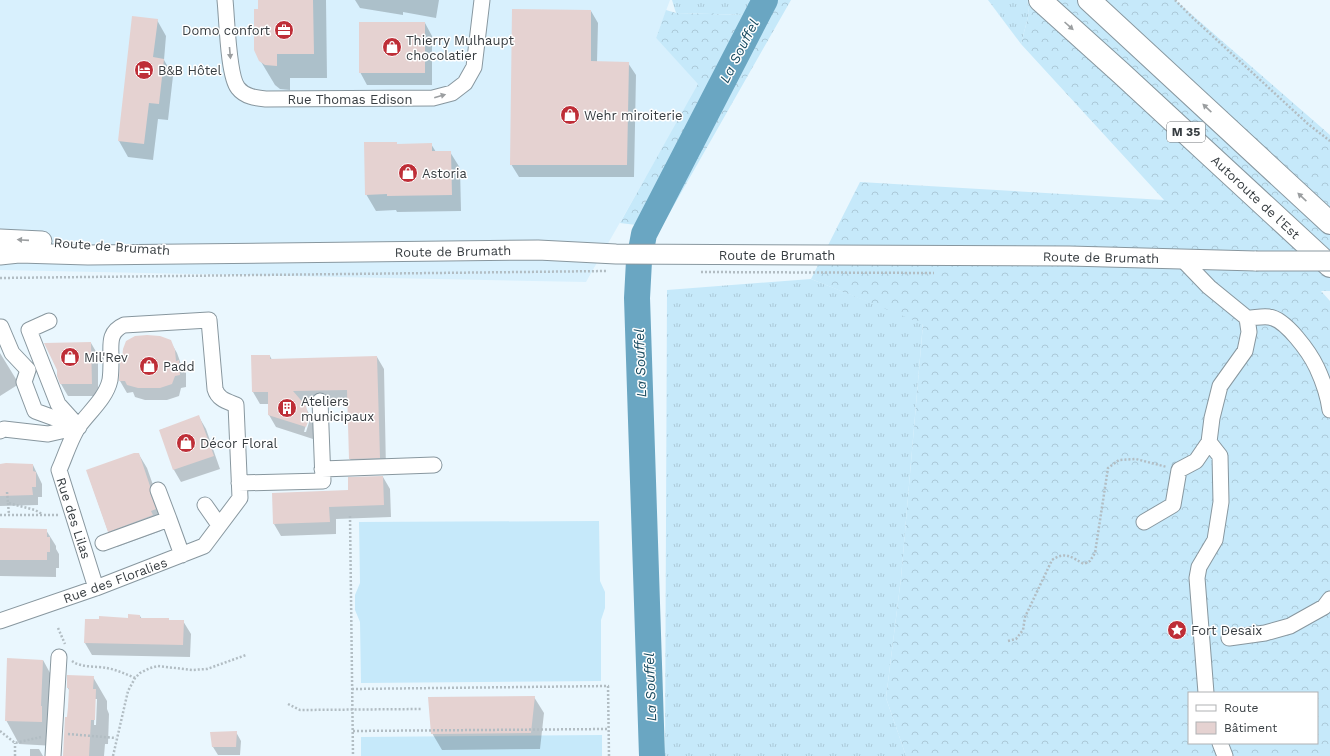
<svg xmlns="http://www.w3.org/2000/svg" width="1330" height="756" font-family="'Work Sans',sans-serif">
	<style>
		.built { fill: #d8f0fd }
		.grass { fill: url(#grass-tufts) }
		.forest { fill: url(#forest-crowns); fill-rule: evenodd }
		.garden { fill: #c6e9fa }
		.shadow { fill: #0003; fill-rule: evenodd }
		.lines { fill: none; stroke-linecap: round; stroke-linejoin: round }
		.river { stroke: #6aa6c2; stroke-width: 26 }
		.building { fill: #e5d2d1 }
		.minor-casing { stroke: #88979f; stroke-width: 17 }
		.major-casing { stroke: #88979f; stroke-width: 21 }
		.highway-casing { stroke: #88979f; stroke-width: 24 }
		.path { stroke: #b2bdc3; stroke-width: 2.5; stroke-dasharray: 2 2; stroke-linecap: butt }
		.minor { stroke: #fff; stroke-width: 15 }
		.major { stroke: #fff; stroke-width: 19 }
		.highway { stroke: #fff; stroke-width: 22 }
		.major-bridge-casing { stroke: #88979f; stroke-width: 21; stroke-linecap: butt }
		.major-bridge { stroke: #fff; stroke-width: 19 }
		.oneway { fill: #9b9ea0 }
		.labels { text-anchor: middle; stroke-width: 3; stroke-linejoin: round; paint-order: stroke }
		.shield { fill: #fff; stroke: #73777a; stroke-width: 1 }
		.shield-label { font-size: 12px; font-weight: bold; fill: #373d41 }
		.poi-label { font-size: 13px; fill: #373d41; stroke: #fff; text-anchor: start }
		.street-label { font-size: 13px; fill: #373d41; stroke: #fff }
		.water-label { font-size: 14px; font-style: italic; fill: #194b60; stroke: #fff }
	</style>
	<defs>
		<pattern id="grass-tufts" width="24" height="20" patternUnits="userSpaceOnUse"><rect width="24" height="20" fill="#c6e9fa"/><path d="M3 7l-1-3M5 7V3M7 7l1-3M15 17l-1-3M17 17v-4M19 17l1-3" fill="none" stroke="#abc9d8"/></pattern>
		<pattern id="forest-crowns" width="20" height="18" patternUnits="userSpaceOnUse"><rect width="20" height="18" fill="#c6e9fa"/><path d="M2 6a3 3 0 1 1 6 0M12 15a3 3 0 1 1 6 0" fill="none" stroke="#abc9d8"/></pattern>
	</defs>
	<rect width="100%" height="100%" fill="#eaf7fe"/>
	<!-- built -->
	<path class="built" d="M0,0H670L656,38L699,84L586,282L0,270Z"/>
	<!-- grass -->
	<path class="grass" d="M672,0H755L747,15L676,13Z
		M988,0H1027L1029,13L1021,44Z
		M811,279L923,323L901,578L886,698L906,756H665L667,290Z"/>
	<!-- forest -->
	<path class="forest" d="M755,0H791L661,228L620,223L698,84L656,38L666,10L676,13L746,15Z
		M1027,0H1175L1330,135V291H1321L1330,301V756H906L886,698L901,578L923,324L811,279L860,182L1164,200L1021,44L1029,13ZM1189,693H1317V743H1189Z"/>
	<!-- garden -->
	<path class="garden" d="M599,521L600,581L605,592V608L601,620V681L361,683L360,622L355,610V595L360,583L359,522Z
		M602,735V756H361V737Z"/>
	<!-- shadow -->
	<path class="shadow" d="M259,0H326L327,78H290V90L280,89L275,85L260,60Z
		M355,0H439L436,18L403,12V15L360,8Z
		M591,11L598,23L597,62L628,63L636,75L634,177H519L511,164Z
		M157,20L166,36L164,60L173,76L168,120L158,119L153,160L128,157L119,141Z
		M425,23L432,36V85H367L360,72Z
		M396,143L398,145L431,144L436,152H450L460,168L461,211L397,212L396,210L376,211L366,194Z
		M170,341L177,353L182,367L186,373V387L181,388L179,396L167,400H145L135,397L133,392L127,393L120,381Z
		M91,343L98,355V396H68L61,384Z
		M0,353L19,384L0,396Z
		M270,356L272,360L377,357L384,369L386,470L356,471L350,459L348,401L302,402L310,415L309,414L304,432H306L311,416L317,427L313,439L276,427L269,415V404H260L253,392Z
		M199,417L206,429L220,469L181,482L174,470L160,430Z
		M138,453L147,468L159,502L164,525L159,526L161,531L117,547L108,531L87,471Z
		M0,465H33L42,484V497H38V505L0,506Z
		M383,477L390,489L391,517L336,519V534L281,536L274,524Z
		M0,529L46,530L56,546V549L59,554V568H56V577L0,576Z
		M140,616L142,619L183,621L191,634L190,657L92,655L85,643L129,619Z
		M43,660L56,684L55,746L19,744L6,720Z
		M93,677L107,701V709L109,714L108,744H105L104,756H64L70,692L68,688ZM95,699H97L96,725H94Z
		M534,697L544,713L540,749L442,750L432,733Z
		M236,732L241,741L240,755H218L213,747Z
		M30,749H39L43,756H30Z"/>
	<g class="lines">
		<!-- river -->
		<path class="river" d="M652,756L637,298L639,261L644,234L765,0"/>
	</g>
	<!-- building -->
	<path class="building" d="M258,0H313L314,54H277V66L265,65L259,61L254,50V9H258Z
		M512,9L591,10V61L629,62L627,165H510Z
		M132,16L158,19L153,57L164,59L159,104L149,103L144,144L118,141Z
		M359,22H425V73H359Z
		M364,142H397V144L432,143V151H451L452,195L387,196V194L365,195Z
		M147,335L160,336L171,340L175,350L176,361L179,360L180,375L175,376L172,384L160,388H138L127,385L125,381H119L120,359L122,358L123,349L126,341L135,336Z
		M91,342L92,384H60L57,376V370L44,343Z
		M251,355H270V359L377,356L380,458L349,459L347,390L293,391L306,406L308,413L311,414L306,427L268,415V392H252Z
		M199,415L214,456L173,470L159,430Z
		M134,453H139L150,486V493L156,509L151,511L153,515L108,532L86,470Z
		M6,463L33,464V471L36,472V487H32L33,495L0,496V464Z
		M383,476L384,505L329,507L330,522L273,524L272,493L348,490V477Z
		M0,528L47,529V537H50V552H47V560H0Z
		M128,614L140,615V618H169V620H184L183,645L84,643L85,619H99V616L128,618Z
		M7,658L43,660L41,706H42V722L5,721Z
		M67,675L94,676L93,689H96L95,720H91L89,756H63L65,717H67L68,707L69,688H67Z
		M535,696L531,733L431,734L428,697Z
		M237,731L236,747H212L210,732Z"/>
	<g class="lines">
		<!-- minor casing -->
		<g class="minor-casing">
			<path id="minor" d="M225,0C227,18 228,76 238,88C245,97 256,98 266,99L433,98L452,93L465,83L474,67L482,0
				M1247,318C1254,318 1262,316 1269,317C1286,319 1310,353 1317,368C1323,381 1328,395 1330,410
				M49,321L29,330L58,404L77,425
				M0,327H1L12,353L28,370L24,382L35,411L79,427
				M0,431L4,429L48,434L79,427
				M322,469L434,465
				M239,483L323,481L320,401
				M158,490L169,519
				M205,505L219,525
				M1144,522L1173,505L1179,470L1196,461L1209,442L1212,418L1220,386L1245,351L1249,332L1247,318L1209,287L1182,259
				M103,543L169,519L182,555
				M0,621L96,588L204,546L240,498L236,405C226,401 218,399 215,389L209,320L124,325C108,332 111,344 111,359C111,366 111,373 110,380C106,398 90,411 79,426C71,437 65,457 59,470L96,588
				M1229,638L1265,633L1290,626L1324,607L1330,599
				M1206,693L1197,578L1199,567L1215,540L1221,502L1220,456L1209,442
				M1220,743L1225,756
				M53,756L59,657"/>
		</g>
		<!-- major casing -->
		<g class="major-casing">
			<path id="major" d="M0,239L42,241
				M0,255L19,253L88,255L538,250L616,254L1069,256L1256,261"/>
		</g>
		<!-- highway casing -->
		<g class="highway-casing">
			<path id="highway" d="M1040,0L1121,73L1330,266
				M1089,0L1330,223"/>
		</g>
		<!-- path -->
		<path class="path" d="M1175,0L1193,18L1308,124L1330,141
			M701,272L934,273
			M0,278L608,271
			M7,492L8,503L35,510L42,514
			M8,503L9,515
			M0,515H59
			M350,516L353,756
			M58,628L65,644
			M1008,641L1016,639L1023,630L1025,617L1052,560C1065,551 1071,557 1084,564L1090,561L1095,553L1108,468L1119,460L1136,459L1167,467
			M72,661C81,668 97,666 107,668C117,670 126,674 135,678
			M352,689L608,686L609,756
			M288,704L300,710L422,709
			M0,731L15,743L41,737
			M353,731L608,729
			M68,734L116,738
			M15,756V743
			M113,756L128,691L135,678L140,673L150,668L158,666L192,670L207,669L246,655"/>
		<!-- minor -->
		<use href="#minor" class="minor"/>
		<!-- major -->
		<use href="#major" class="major"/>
		<!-- highway -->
		<use href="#highway" class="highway"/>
		<!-- major-bridge casing -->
		<g class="major-bridge-casing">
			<path id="major-bridge" d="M1256,261H1330"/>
		</g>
		<!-- major-bridge -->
		<use href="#major-bridge" class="major-bridge"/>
	</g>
	<!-- one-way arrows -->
	<defs><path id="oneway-solid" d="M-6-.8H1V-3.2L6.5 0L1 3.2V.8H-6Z"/></defs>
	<g class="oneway">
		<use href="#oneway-solid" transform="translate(1069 26) rotate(42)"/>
		<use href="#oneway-solid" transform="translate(230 53) rotate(85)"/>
		<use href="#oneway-solid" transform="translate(440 96) rotate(-16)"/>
		<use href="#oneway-solid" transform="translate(1207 108) rotate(-137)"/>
		<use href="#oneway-solid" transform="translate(1302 197) rotate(-137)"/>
		<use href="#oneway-solid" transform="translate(23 240) rotate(-176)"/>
	</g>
	<!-- icons -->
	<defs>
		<g id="office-disc" transform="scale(1)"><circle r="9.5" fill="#be2e37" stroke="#fff"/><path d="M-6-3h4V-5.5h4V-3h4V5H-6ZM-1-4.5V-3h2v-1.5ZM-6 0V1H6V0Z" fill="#fff"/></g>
		<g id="shop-disc" transform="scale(1)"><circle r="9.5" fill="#be2e37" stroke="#fff"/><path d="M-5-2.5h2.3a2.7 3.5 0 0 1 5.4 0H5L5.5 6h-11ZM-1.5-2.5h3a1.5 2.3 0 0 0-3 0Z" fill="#fff"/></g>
		<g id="hotel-disc" transform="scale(1)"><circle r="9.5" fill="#be2e37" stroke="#fff"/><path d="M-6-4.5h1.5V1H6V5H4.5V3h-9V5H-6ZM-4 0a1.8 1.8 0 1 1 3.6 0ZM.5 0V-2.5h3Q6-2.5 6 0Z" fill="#fff"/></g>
		<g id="building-disc" transform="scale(1)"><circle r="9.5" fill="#be2e37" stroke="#fff"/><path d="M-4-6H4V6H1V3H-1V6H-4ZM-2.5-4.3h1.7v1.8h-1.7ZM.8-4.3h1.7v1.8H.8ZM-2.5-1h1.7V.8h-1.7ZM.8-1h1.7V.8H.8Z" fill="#fff"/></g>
		<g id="sight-disc" transform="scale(1)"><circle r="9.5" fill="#be2e37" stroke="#fff"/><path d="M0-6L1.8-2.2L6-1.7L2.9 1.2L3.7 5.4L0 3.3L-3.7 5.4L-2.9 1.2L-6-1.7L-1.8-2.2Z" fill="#fff"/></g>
	</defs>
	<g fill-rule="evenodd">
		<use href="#office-disc" x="284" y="30"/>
		<use href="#shop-disc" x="392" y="47"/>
		<use href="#hotel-disc" x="144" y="70"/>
		<use href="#shop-disc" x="570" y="115"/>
		<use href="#shop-disc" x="408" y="173"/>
		<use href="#shop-disc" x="70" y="357"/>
		<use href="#shop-disc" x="149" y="366"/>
		<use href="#building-disc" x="287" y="408"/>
		<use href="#shop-disc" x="186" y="443"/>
		<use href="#sight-disc" x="1177" y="630"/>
	</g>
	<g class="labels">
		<!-- shield labels -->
		<rect class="shield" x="1167" y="122" width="38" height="20" rx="3"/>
		<g class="shield-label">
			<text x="1186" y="136">M 35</text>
		</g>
		<!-- poi labels -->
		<g class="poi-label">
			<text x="270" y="35" text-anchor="end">Domo confort</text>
			<text x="406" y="45">Thierry Mulhaupt<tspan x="406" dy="15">chocolatier</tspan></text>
			<text x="158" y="75">B&amp;B Hôtel</text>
			<text x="584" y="120">Wehr miroiterie</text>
			<text x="422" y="178">Astoria</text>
			<text x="84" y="362">Mil'Rev</text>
			<text x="163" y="371">Padd</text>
			<text x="301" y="406">Ateliers<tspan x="301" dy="15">municipaux</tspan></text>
			<text x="200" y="448">Décor Floral</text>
			<text x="1191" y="635">Fort Desaix</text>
		</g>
		<!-- street labels -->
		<g class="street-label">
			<text x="350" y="104">Rue Thomas Edison</text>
			<text transform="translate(1256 197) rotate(43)" y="5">Autoroute de l’Est</text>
			<text transform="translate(112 246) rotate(4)" y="5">Route de Brumath</text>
			<text transform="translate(453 251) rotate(-1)" y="5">Route de Brumath</text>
			<text x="777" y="260">Route de Brumath</text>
			<text transform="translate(1101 257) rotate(1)" y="5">Route de Brumath</text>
			<text transform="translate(74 518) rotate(72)" y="5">Rue des Lilas</text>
			<text transform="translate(115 580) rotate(-20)" y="5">Rue des Floralies</text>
		</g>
		<!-- water labels -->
		<g class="water-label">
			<text transform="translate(739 51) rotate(-63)" y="5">La Souffel</text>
			<text transform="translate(640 363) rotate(-92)" y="5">La Souffel</text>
			<text transform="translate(650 687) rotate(-92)" y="5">La Souffel</text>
		</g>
	</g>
	<!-- legend -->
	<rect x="1188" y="692" width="130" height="52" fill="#ffffff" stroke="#afb1b3"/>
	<rect x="1196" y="705" width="20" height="6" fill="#ffffff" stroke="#afb1b3"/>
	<text x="1224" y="712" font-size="12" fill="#373d41">Route</text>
	<rect x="1196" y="722" width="20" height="12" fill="#e5d2d1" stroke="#afb1b3"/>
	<text x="1224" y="732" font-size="12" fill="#373d41">Bâtiment</text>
</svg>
